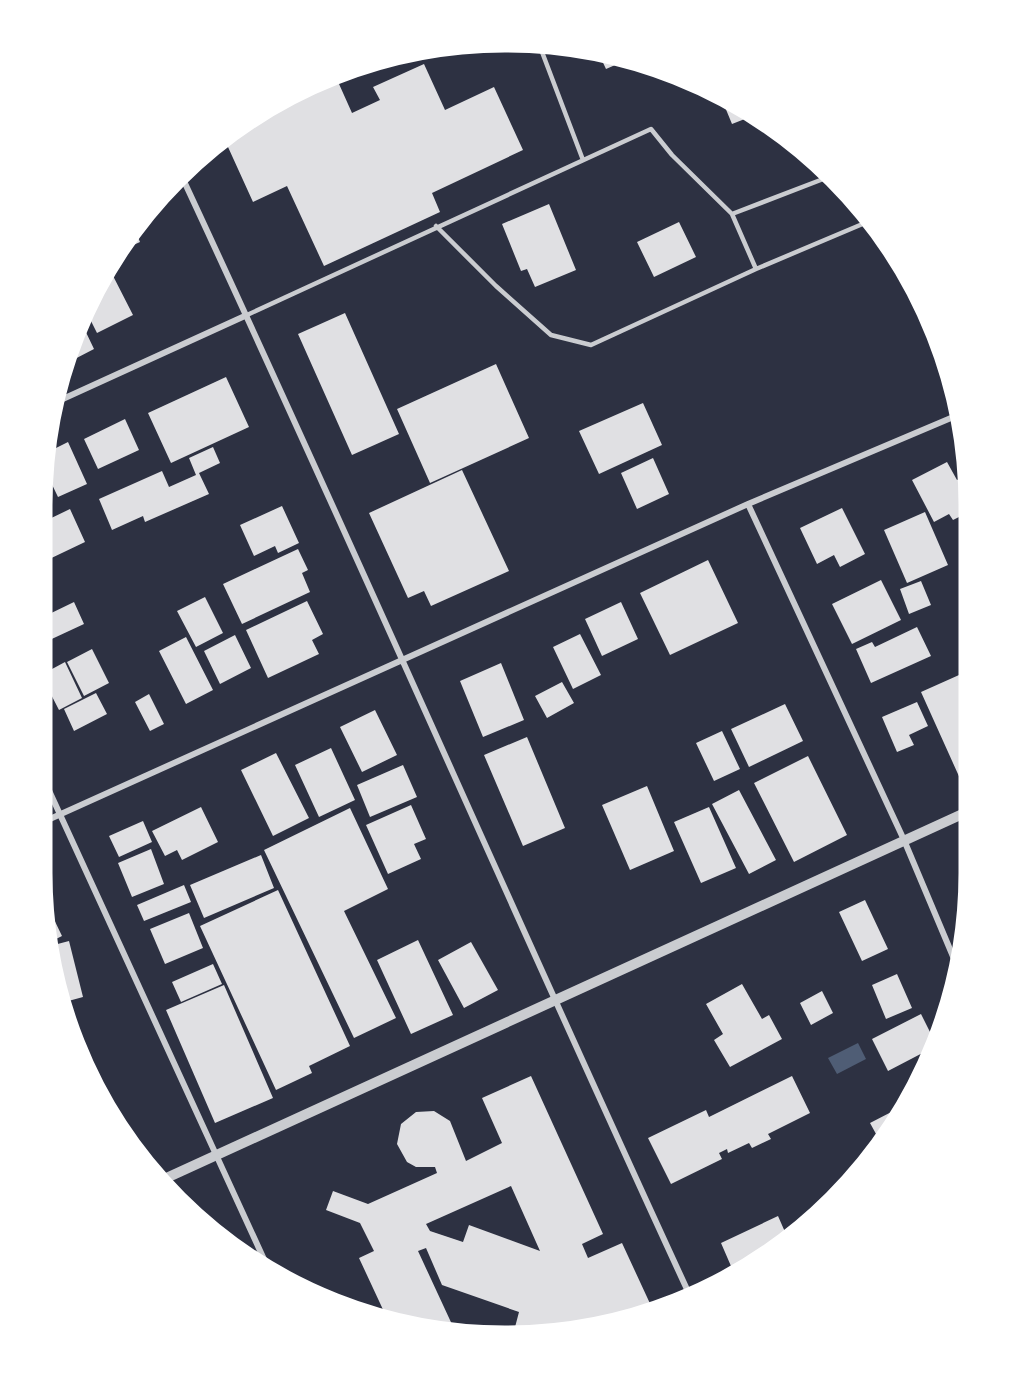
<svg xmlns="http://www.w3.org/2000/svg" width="1011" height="1378" font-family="Poppins,sans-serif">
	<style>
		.water { fill: #4f5d75 }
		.building { fill: #e0e0e3; fill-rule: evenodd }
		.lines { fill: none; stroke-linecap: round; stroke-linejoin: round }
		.service { stroke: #caccd0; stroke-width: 4.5 }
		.minor { stroke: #caccd0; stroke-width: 6 }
		.tertiary { stroke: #caccd0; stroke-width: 10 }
		.rim { fill: none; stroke: #fff; stroke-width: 3 }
	</style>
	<rect width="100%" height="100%" fill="#2d3142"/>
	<!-- water -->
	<path class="water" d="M858,1043L866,1059L837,1074L828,1058Z"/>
	<!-- building -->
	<path class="building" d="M598,52L629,59L606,69Z
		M424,64L445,110L494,87L523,150L432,193L440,212L324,266L287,186L253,202L223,136L300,89L335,75L352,113L380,100L373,87Z
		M720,95L738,103L755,115L732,124Z
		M549,204L576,270L535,287L527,269L521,271L502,224Z
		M679,222L696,257L654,277L637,242Z
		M135,230L140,242L116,253L119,247Z
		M109,268L133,315L97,333L88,315Z
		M345,313L399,434L352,455L298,334Z
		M83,326L94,349L67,363Z
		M496,364L529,438L430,483L397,409Z
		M226,377L249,427L171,463L148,413Z
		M643,403L662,445L599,474L579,431Z
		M125,419L139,450L98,469L84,439Z
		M68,442L87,484L58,497L45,470L48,452Z
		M213,447L220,463L199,473L209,494L145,522L143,516L112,530L99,499L162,471L169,487L196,475L189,458Z
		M653,458L669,494L637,509L621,473Z
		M947,462L957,480L963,477L967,484V513L953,520L949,514L934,522L912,480Z
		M462,470L509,571L431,606L424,591L408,598L369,513Z
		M42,496L50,513L41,517V505Z
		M282,506L299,543L278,553L275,546L254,556L240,525Z
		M842,508L865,554L840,567L834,555L817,564L800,528Z
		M70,509L85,542L41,563V523Z
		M925,512L948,565L907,583L884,530Z
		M298,549L308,570L302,573L310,592L242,624L223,584Z
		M708,560L738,623L670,655L640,593Z
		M881,580L901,620L852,644L832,604Z
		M921,581L931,605L909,614L900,589Z
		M205,597L223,633L196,647L177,611Z
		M307,601L323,634L312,640L319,654L268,678L246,630Z
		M74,602L84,624L41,644V618Z
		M621,602L638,639L602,656L585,619Z
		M917,627L931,656L871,683L856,649L872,642L875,647Z
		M580,634L601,675L573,689L553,647Z
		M235,635L251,668L220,684L204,651Z
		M186,637L213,690L186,704L159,651Z
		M92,649L109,683L84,696L67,662Z
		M65,662L82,698L59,710L41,675Z
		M501,663L524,720L483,737L460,681Z
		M968,671L969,780L962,783L921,692Z
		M562,682L574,703L547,718L535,696Z
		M96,693L107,714L74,731L64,709Z
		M149,694L164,724L150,731L135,702Z
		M917,702L928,726L909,735L914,745L897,752L882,717Z
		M785,704L803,741L749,767L731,729Z
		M375,710L397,755L362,772L340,727Z
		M722,731L740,769L714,781L696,743Z
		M527,737L565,828L523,846L484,755Z
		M331,748L355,800L319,817L295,765Z
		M276,753L309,818L273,836L241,770Z
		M808,756L847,835L794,862L754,783Z
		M403,765L417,797L370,817L357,785Z
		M647,786L674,851L630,870L602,805Z
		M739,790L776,860L749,874L712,804Z
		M411,805L426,839L414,844L421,859L388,874L366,825Z
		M201,807L218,842L182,860L177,850L165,856L152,831Z
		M709,807L736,868L701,883L674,822Z
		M350,808L388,889L344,911L396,1018L354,1038L264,850Z
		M143,821L152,842L119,857L109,836Z
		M151,849L164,884L132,897L118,863Z
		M261,855L274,888L204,918L190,885Z
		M969,871V896L959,876Z
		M184,885L191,902L144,921L137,905Z
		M278,890L350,1046L309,1066L312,1073L276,1090L200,926Z
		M865,900L888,949L862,961L839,912Z
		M49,909L62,936L50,942L45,910Z
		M189,913L203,948L165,964L150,929Z
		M418,940L453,1015L411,1034L377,960Z
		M69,941L83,997L61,1003L56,993L50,946Z
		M471,942L498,990L464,1008L438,960Z
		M213,964L222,984L181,1002L172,982Z
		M897,974L912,1008L886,1019L872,985Z
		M742,984L762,1019L769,1015L782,1039L730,1067L714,1040L723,1034L706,1004Z
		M224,985L273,1098L215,1123L166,1010Z
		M822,991L833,1013L811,1025L800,1003Z
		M921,1014L936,1044L934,1047L888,1071L872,1039Z
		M84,1054H86L119,1119L114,1121Z
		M531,1076L603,1234L582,1244L588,1258L622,1243L653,1310L566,1334H509L514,1331L519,1312L442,1285L426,1248L418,1251L456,1333H444L386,1316L359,1258L374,1251L360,1223L326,1210L333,1191L368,1204L437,1173L435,1167H416L407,1162L397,1144L401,1124L416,1112L434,1111L450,1121L466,1161L502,1143L482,1098ZM511,1186L540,1251L469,1225L463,1242L430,1231L426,1224Z
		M792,1076L810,1113L768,1134L771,1139L752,1148L749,1143L728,1153L727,1149L719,1153L722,1159L671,1184L648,1138L706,1110L709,1117Z
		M901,1107L903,1112L881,1143L870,1123Z
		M778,1216L789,1241L734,1273L721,1243Z"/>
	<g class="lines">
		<!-- service -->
		<path class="service" d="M539,44L583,160
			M732,214L831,176
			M436,226L496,286L551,335L591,345L756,269L872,220
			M247,315L651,129L672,155L732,214L756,269"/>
		<!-- minor -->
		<path class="minor" d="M183,179C356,550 519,926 691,1298
			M54,403L247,315
			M748,504L904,840L957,966
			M41,773L268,1268
			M41,823L748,504L958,415"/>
		<!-- tertiary -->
		<path class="tertiary" d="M162,1180L969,811"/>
	</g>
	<!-- crop -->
	<path d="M0 0H1011V1378H0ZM505 51H506A454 454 0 0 1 960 505V873A454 454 0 0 1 506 1327H505A454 454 0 0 1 51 873V505A454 454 0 0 1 505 51Z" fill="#fff" fill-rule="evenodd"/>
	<path class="rim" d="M505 51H506A454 454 0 0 1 960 505V873A454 454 0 0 1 506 1327H505A454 454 0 0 1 51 873V505A454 454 0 0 1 505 51Z"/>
</svg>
